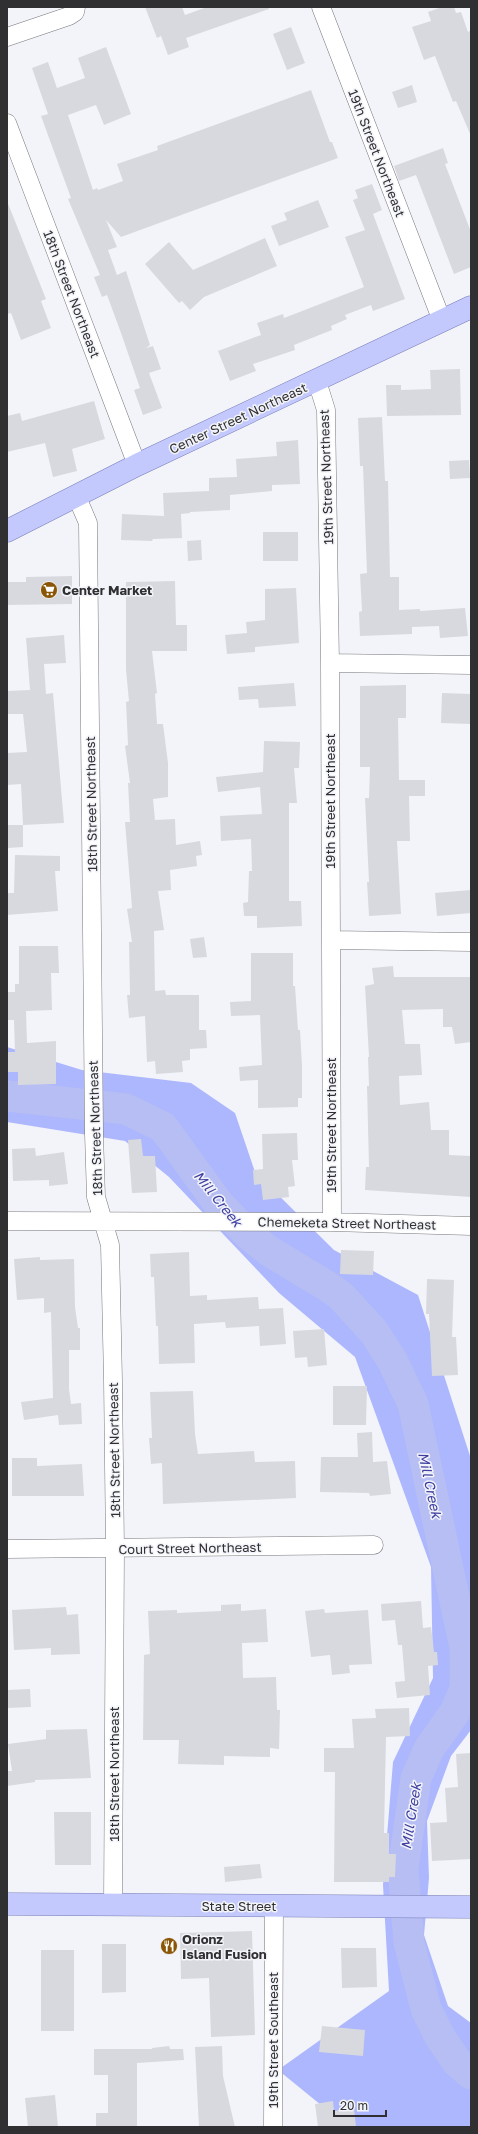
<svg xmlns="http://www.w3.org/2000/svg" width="478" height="2134" font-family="'Golos Text',sans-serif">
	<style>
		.forest { fill: #adb7fd }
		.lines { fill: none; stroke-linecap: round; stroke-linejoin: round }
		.river { stroke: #b6bef3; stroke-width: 31 }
		.building { fill: #d8d9de }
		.minor-casing { stroke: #77787c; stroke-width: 19 }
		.major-casing { stroke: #767cb5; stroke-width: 23 }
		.minor { stroke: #fff; stroke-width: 18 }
		.major { stroke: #c3c9fd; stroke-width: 22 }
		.labels { text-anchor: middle; stroke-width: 3; stroke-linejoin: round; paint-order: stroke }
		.street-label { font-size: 13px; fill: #303032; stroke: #f3f4f9 }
		.poi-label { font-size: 13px; font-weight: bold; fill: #303032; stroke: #f3f4f9; text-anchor: start }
		.water-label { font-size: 14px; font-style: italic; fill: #3f3fa1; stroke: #f3f4f9 }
	</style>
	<rect width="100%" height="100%" fill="#f3f4f9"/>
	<!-- forest -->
	<path class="forest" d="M7,1047L82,1070L191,1083L235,1113L255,1172L334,1250L418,1295L471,1459V1730L451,1756L427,1821L429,1878L424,1935L448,2006L471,2023V2127H348L278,2070L389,1991L383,1885L393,1762L433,1678L431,1567L355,1357L279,1293L169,1177L125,1141L7,1122Z"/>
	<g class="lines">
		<!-- river -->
		<path class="river" d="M7,1096L126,1109L163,1127L218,1203L249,1235L269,1251L327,1286L341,1296L374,1332L393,1362L413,1404L465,1648V1689L455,1712L429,1749L416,1778L403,1869L409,1943L426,2009L440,2037L457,2062L471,2074"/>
	</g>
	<!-- building -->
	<path class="building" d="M145,7H182L185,15L207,7H269V9L186,38L189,47L168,55L161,36L157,38Z
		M442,7H454L456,13L461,12L468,32L471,30V136L456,101L453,102L435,56L424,60L412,27L431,21L428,12Z
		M291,27L305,63L287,70L273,34Z
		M106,47L131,114L104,125L96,105L68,115L93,190L97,188L98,190L123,181L117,164L158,150L157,146L311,90L330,142H332L338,158L121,237L106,220L117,247L108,250L117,275L126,271L150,345L146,348L153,346L161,369L149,373L162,408L143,415L134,390L140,388L121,333L107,295L102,297L94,277L100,275L68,199L71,198L41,116L48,114L32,68L48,62L57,88L85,78L78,58Z
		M412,85L417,102L398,108L392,92Z
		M443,148L448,163L445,164L471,232V267L454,274L416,175L399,181L394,166Z
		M372,184L382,210L373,214L405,299L373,311L371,305L345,315L347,319L331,326L332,330L294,345L295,350L253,364L256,371L230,381L218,351L261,335L257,323L283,314L284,318L364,287L345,237L365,230L353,200L358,198L355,190Z
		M318,200L329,227L279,246L271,226L287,220L284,213Z
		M7,201L46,299L41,301L51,328L21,340L11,313L7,314Z
		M265,238L277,266L204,297L190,310L182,301L179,303L145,264L169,242L193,270Z
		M460,369L461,415L387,416L386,385H401V390L431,389L430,370Z
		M94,401L105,439L72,449L77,471L53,477L45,443L7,452V416L20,413L22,421Z
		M382,417L385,481H388L390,577H399V610L420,609V611L465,608L468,636L440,638L439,626L412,627V634L360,636L359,612L362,611L360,574L367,573L363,466H360L358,418Z
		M298,440L300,484L272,485V491L230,495V510L190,512V513L181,514L182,538L153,539L152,541L121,540L122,514L164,516L163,493L209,491V478L237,477L236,459L277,456L276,442Z
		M469,460L470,478L450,479L449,461Z
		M263,532H298V561H263Z
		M201,540L202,560L188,561L187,541Z
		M72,576V604L7,605V582H26V577Z
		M175,581L176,625H187V651H152L157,693L155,694L157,724H163L168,763V797L153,799L155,820L175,819L176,845L200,841L202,855L196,856L197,866L170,870L171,890L158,891L164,930L154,931L155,991L165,990L166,995H199V1030H206L207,1048L190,1049V1060L182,1061L183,1072L156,1074L155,1061L147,1062L145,1016L129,1018L127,995H130L129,942H132L127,909L132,908L125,822H130L128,783H130L125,746L128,745L126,702L129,701L126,670V582Z
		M296,588L299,643L255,647V652L227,654L225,635L247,633L246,622L265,620V589Z
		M64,635L66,663L44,664L46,694L53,693L64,823L23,825L21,784L7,785V753L27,752L23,714H7V691L30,690L26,638Z
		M294,683L296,706L259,708L258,699L239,700L238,687Z
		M406,685V718H398L399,780H425V796H409L410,841H397L401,914L369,916L367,882H369L365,798H369L370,767H360V686Z
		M442,693L471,694V724L441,723Z
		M264,741L300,742L299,768H294L297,803H289V901H301L302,926L257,928V916H244L243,903L248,902L249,871H252L251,839L221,841L220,816L262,814L260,787L218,792L216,777L263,772Z
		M7,825H23V847L8,848Z
		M15,855L60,856V871H55L58,911L7,915V893H14Z
		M471,890V913L437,916L435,893Z
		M204,937L207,957L193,958L190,939Z
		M19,946H58L59,973H51L52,1010L26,1011L27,1043L56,1041V1084L18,1085V1072H7V1052H15L14,1020H8V992H15V984H19Z
		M251,953H293V986H295L298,1030H300L302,1066V1098H298V1107L258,1108V1080L240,1081L239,1067L262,1065L260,1015L231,1016L230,1002L251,1001Z
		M393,966L394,977H471V1042L455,1044L452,1027H443V1009L402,1010L405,1044H420L422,1075L399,1076L400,1105L429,1102L431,1130H449V1155L471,1156V1197L365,1190L366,1167H369L367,1086H369L368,1057H369L365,986L374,984L372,968Z
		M297,1133L298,1160H292L295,1186L288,1187L289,1197L263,1200L261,1184L254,1185L253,1170L263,1169L262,1134Z
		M141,1139L143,1156H155L157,1192L132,1193L128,1140Z
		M35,1148L36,1156L64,1152L68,1184L49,1186V1180L13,1181L12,1149Z
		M341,1250L374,1251L373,1275L340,1274Z
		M189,1252L190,1296L207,1295V1300L258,1297L259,1309L283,1308L286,1344L260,1346L259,1326L226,1328L225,1322L194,1324L195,1363L159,1364L158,1326H156L154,1277H151L150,1254Z
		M40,1257V1260L74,1259L75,1307L78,1328H80V1350H69V1389L71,1404L81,1403L82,1424L59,1425L58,1415L24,1420L21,1402L53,1398L51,1312L44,1313V1298L17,1300L14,1259Z
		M427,1279L454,1280L452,1337H456L458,1375L432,1376L429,1314H426Z
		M324,1329L327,1365L308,1367L307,1357L295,1358L293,1331Z
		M333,1386H367L366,1425H333Z
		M193,1391L195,1434L198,1454L254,1451L255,1462L295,1461L296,1498L163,1504L162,1463L151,1464L149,1438H152L150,1392Z
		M372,1432L373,1462L387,1461L391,1494L370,1496L369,1493L320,1492L321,1457H358L357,1433Z
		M12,1458H37V1466L82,1464L84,1496H12Z
		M421,1601L423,1628L431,1627L434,1652H437L438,1665L428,1666L430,1695L397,1698L395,1682L405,1681L402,1645H398L395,1620L382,1621L381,1604Z
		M241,1604V1611L266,1609L268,1642L242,1643L243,1678L276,1677L277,1710H280L279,1749L270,1748V1757L224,1756V1765L178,1764L179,1740H143L144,1655L150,1654L148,1611L177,1610V1613L221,1611V1605Z
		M66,1607L67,1615L78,1614L80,1654L51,1655V1648L14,1650L12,1610Z
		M324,1609L325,1613L368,1610L372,1664L349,1665L350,1673L332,1675L330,1655L311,1657L305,1611Z
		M30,1689L31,1707L8,1708L7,1690Z
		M409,1708L410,1736L386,1737L384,1833H389V1854H396L395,1877H389V1882H334L335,1772H324V1748H354L352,1719L376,1718L375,1709Z
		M87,1729L91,1778L35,1780V1782L7,1786V1771H12L8,1744L46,1739V1730Z
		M471,1753V1859L432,1861L430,1823L447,1822L445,1788L458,1787L456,1754Z
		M54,1812H91V1865H55Z
		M260,1864L262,1878L225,1882L224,1867Z
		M252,1931L255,2035L211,2037L209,1978L181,1979L180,1933Z
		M102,1944H126V1992L102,1993Z
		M341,1948H376L377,1987L342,1988Z
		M41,1950H74V2031H41Z
		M322,2026L365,2030L363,2056L319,2052Z
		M169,2046L170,2049H183L184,2060L137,2063V2127H96V2113H108V2075H94V2049H152V2048Z
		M222,2046L223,2076L235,2127H199L195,2047Z
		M55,2095L58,2127H28L25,2098Z
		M333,2101L334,2111L354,2108L356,2127H318L315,2104Z"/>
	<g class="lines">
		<!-- minor casing -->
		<g class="minor-casing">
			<path id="minor" d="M321,7L442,321
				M7,37L69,16L75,12L76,7
				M7,123L137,465
				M317,381L326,410L330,663L332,1222
				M76,495L88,523L94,1134L96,1197L110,1245L113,1380L115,1549L113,1906
				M330,663L471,665
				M331,940L471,942
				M7,1221L332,1222L471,1226
				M7,1549L374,1545
				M273,2127L274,1905"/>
		</g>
		<!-- major casing -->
		<g class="major-casing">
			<path id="major" d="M7,531L137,465L471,307
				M7,1904L471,1907"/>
		</g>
		<!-- minor -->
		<use href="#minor" class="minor"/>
		<!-- major -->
		<use href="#major" class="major"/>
	</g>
	<!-- icons -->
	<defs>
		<g id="supermarket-disc" transform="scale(0.9)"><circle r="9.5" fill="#8a5504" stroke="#f3f4f9"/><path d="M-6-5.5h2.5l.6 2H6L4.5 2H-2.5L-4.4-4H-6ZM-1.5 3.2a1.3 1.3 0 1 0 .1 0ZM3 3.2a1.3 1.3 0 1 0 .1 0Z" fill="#fff"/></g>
		<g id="restaurant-disc" transform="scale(0.9)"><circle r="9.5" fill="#8a5504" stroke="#f3f4f9"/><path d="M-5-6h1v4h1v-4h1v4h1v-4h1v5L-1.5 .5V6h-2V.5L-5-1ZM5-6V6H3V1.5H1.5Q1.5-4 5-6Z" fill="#fff"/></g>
	</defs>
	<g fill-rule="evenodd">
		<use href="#supermarket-disc" x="49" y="590"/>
		<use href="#restaurant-disc" x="169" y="1946"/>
	</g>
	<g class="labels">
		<!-- street labels -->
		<g class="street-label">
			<text transform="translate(377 153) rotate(69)" y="5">19th Street Northeast</text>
			<text transform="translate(72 294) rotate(69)" y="5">18th Street Northeast</text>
			<text transform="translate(238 418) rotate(-25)" y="5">Center Street Northeast</text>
			<text transform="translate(326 477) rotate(-92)" y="5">19th Street Northeast</text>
			<text transform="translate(330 801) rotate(-90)" y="5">19th Street Northeast</text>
			<text transform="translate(91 804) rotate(-91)" y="5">18th Street Northeast</text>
			<text transform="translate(331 1125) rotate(-90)" y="5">19th Street Northeast</text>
			<text transform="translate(95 1128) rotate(-92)" y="5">18th Street Northeast</text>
			<text transform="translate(347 1223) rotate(1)" y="5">Chemeketa Street Northeast</text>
			<text transform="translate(114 1450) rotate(-91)" y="5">18th Street Northeast</text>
			<text transform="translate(190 1548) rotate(-1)" y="5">Court Street Northeast</text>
			<text transform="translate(114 1774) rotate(-90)" y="5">18th Street Northeast</text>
			<text x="239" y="1911">State Street</text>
			<text transform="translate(273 2040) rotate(-90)" y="5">19th Street Southeast</text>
		</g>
		<!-- poi labels -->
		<g class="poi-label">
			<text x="62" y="595">Center Market</text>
			<text x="182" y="1944">Orionz<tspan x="182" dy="15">Island Fusion</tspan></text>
		</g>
		<!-- water labels -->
		<g class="water-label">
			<text transform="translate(218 1199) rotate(51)" y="5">Mill Creek</text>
			<text transform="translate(430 1485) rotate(78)" y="5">Mill Creek</text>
			<text transform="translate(411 1816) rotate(-81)" y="5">Mill Creek</text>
		</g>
	</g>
	<!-- border -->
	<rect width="478" height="2134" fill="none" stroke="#303032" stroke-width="16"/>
	<!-- scale -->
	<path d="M334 2110v6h52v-6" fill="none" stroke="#303032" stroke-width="2"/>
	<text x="340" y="2110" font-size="12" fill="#303032" stroke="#f3f4f9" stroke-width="3" paint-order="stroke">20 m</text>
</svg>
